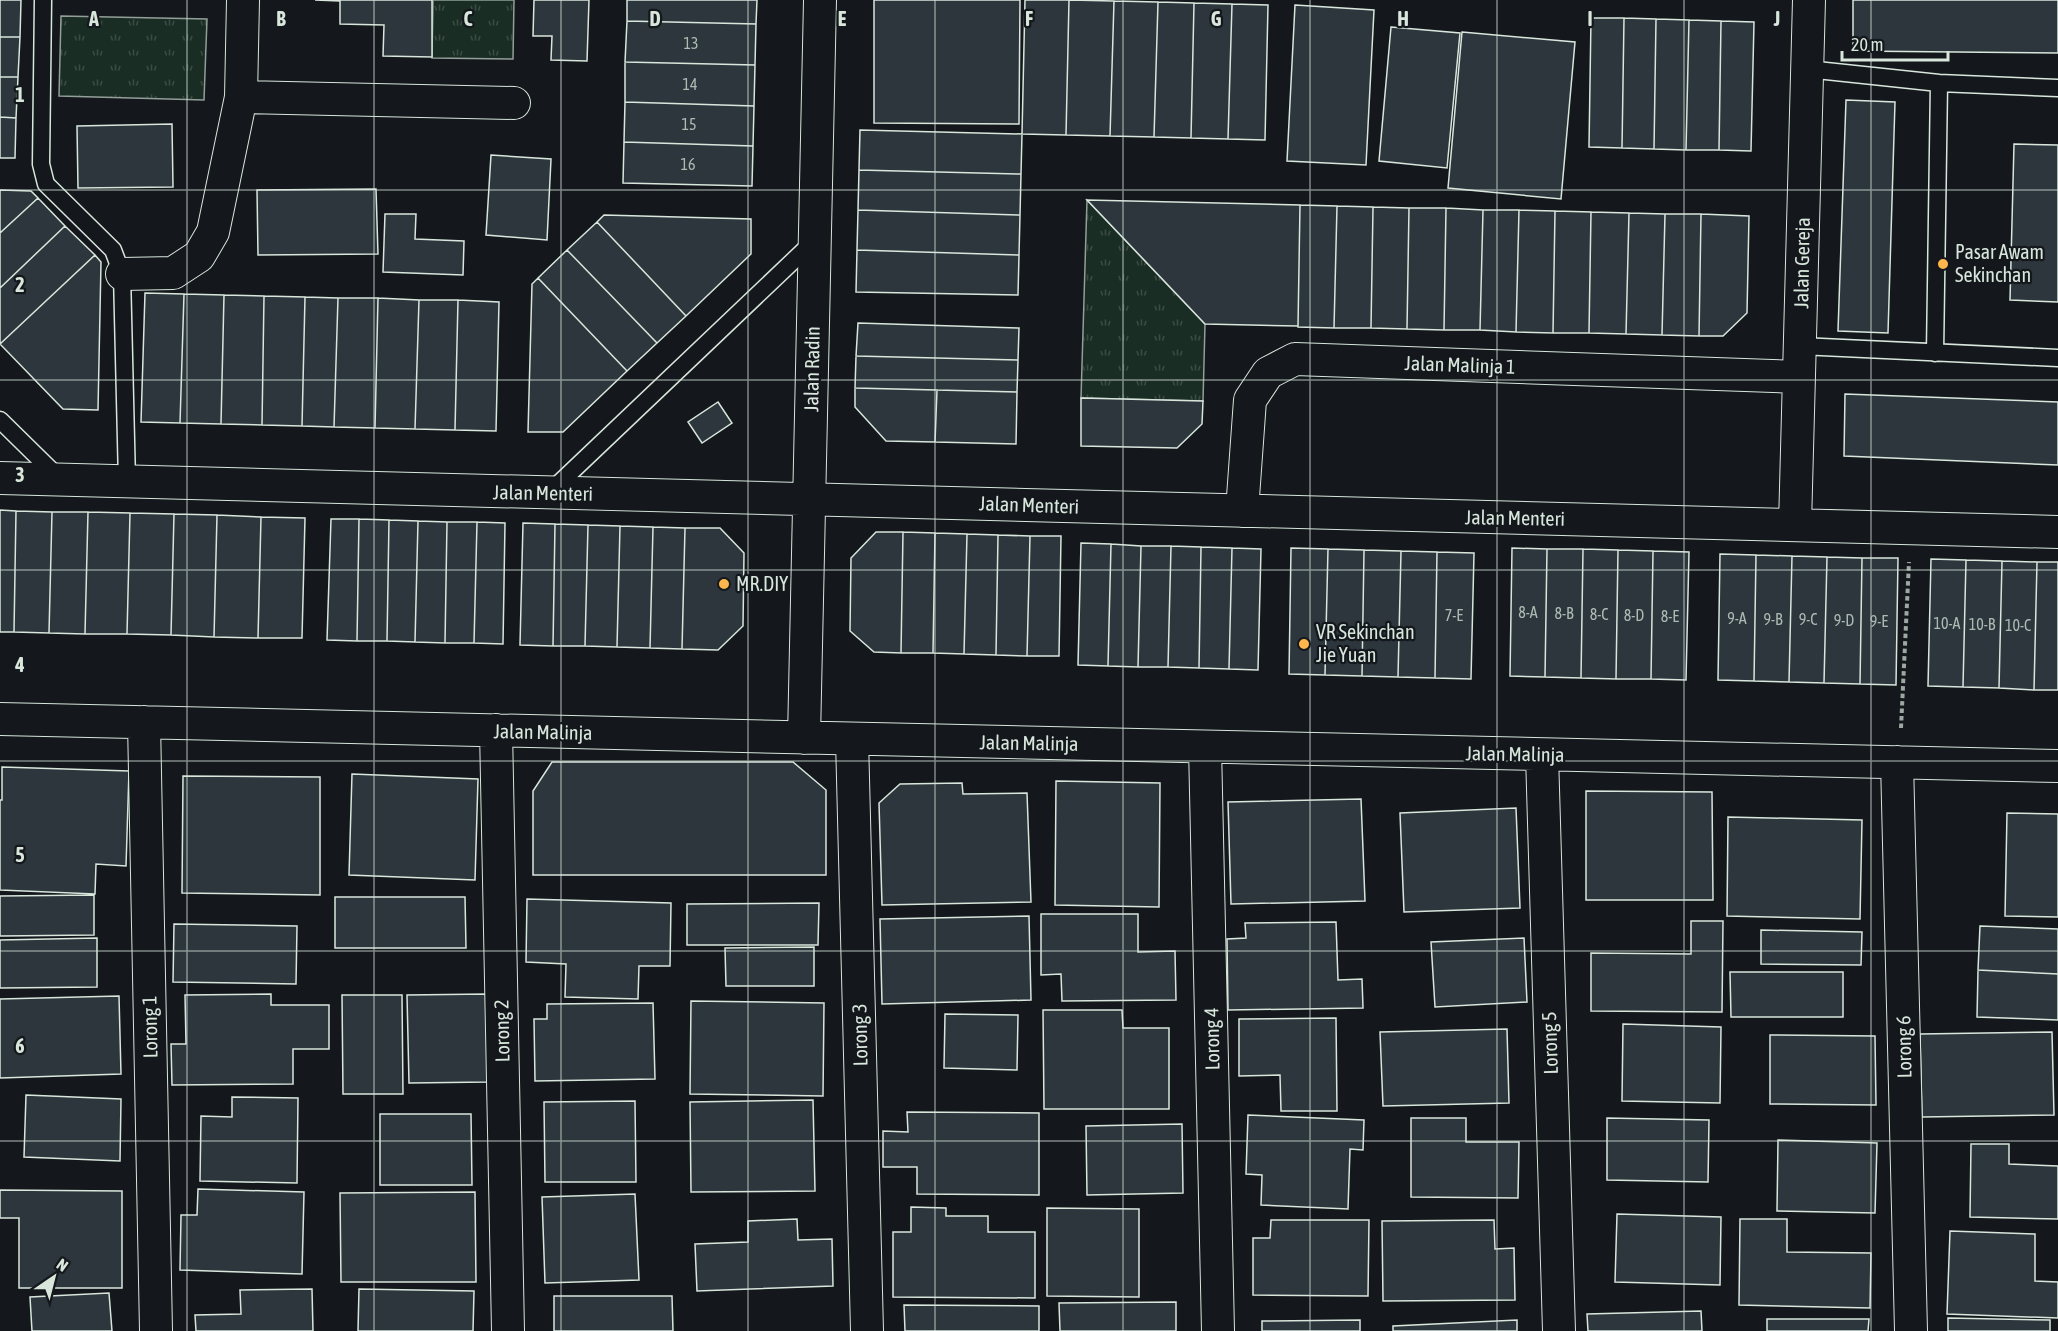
<svg xmlns="http://www.w3.org/2000/svg" width="2058" height="1331" font-family="'Asap Condensed',sans-serif">
	<style>
		.grass { fill: url(#grass-tufts); stroke: #939e99; stroke-width: 1.5 }
		.building { fill: #2c363c; stroke: #d8e6dc; stroke-width: 1.5 }
		.lines { fill: none; stroke-linecap: round; stroke-linejoin: round }
		.lane-casing { stroke: #d8e6dc; stroke-width: 19 }
		.street-casing { stroke: #d8e6dc; stroke-width: 34 }
		.path { stroke: #9da8a2; stroke-width: 4; stroke-dasharray: 4.5 3; stroke-linecap: butt }
		.lane { stroke: #14181c; stroke-width: 16 }
		.street { stroke: #14181c; stroke-width: 32 }
		.grid { fill: none; stroke: #d8e6dc; stroke-width: 1.5; stroke-opacity: 0.55 }
		.poi-dot { fill: #ffb74d; stroke: #14181c; stroke-width: 2 }
		.labels { text-anchor: middle; stroke-width: 4.5; stroke-linejoin: round; paint-order: stroke }
		.number-label { font-size: 16px; fill: #adbab4 }
		.poi-label { font-size: 20px; fill: #d8e6dc; stroke: #14181c; text-anchor: start }
		.street-label { font-size: 20px; fill: #d8e6dc; stroke: #14181c }
		.grid-label { font-size: 20px; text-anchor: middle; font-weight: bold; fill: #d8e6dc; stroke: #14181c; stroke-width: 4.5; stroke-linejoin: round; paint-order: stroke }
	</style>
	<defs>
		<pattern id="grass-tufts" width="24" height="20" patternUnits="userSpaceOnUse" patternTransform="scale(1.5)"><rect width="24" height="20" fill="#1a2d24"/><path d="M3 7l-1-3M5 7V3M7 7l1-3M15 17l-1-3M17 17v-4M19 17l1-3" fill="none" stroke="#3b4b43"/></pattern>
	</defs>
	<rect width="100%" height="100%" fill="#14181c"/>
	<!-- grass -->
	<path class="grass" d="M433,0H514L513,59L432,58Z
		M61,16L207,19L204,100L59,96Z
		M1087,200L1205,324L1203,401L1081,398Z"/>
	<!-- building -->
	<path class="building" d="M0,0H21L20,37H0Z
		M315,0H432V57L383,56L384,25L340,24V1Z
		M534,0H589L587,61L551,60L552,36H533Z
		M627,0H757L756,24L627,21Z
		M874,0H1020L1019,124L874,123Z
		M1025,0H1069L1066,135L1022,134Z
		M1069,0L1114,1L1110,136L1066,135Z
		M1853,0H2058V53L1853,51Z
		M1114,1L1158,2L1154,137L1110,136Z
		M1158,2L1194,3L1191,138L1154,137Z
		M1194,3L1232,4L1228,139L1191,138Z
		M1232,4L1268,5L1265,140L1228,139Z
		M1295,5L1374,10L1366,165L1287,161Z
		M1591,18H1624L1622,148L1589,147Z
		M1624,18L1656,19L1654,149L1622,148Z
		M1656,19L1689,20L1686,150L1654,149Z
		M1689,20L1721,21L1719,150H1686Z
		M627,21L756,24L755,65L625,62Z
		M1721,21L1754,22L1751,151L1719,150Z
		M1391,27L1460,33L1447,168L1379,161Z
		M1462,32L1575,42L1561,199L1448,188Z
		M0,37H20L18,77H0Z
		M625,62L755,65L754,106L625,102Z
		M0,77H18L16,118L0,117Z
		M1846,100L1895,102L1888,333L1838,331Z
		M625,102L754,106L753,146L624,142Z
		M0,117L16,118L15,158H0Z
		M172,124L173,187L78,188L77,126Z
		M860,130L1022,134L1021,174L859,170Z
		M624,142L753,146L752,186L623,183Z
		M2014,144L2058,145V302L2010,300Z
		M491,155L551,159L547,240L486,235Z
		M859,170L1021,174L1020,215L858,210Z
		M376,189L378,254L258,255L257,190Z
		M0,190L31,191L38,198L0,233Z
		M38,198L65,226L0,288V233Z
		M1087,200L1300,205L1298,326L1205,324Z
		M1300,205L1337,206L1334,328L1298,327Z
		M1337,206L1373,207L1371,328H1334Z
		M1373,207L1409,208L1407,329L1371,328Z
		M1409,208H1446L1444,330L1407,329Z
		M1446,208L1483,210L1480,330H1444Z
		M858,210L1020,215L1019,255L857,250Z
		M1483,210H1519L1516,332L1480,330Z
		M1519,210L1555,211L1553,333L1516,332Z
		M1555,211L1591,212L1589,333H1553Z
		M1591,212L1629,213L1626,334L1589,333Z
		M1629,213L1665,214L1662,335L1626,334Z
		M385,214H416L415,239L464,241L463,275L383,272Z
		M1665,214H1701L1699,336L1662,335Z
		M1701,214L1749,216L1747,313L1723,336H1699Z
		M604,215L751,219V254L686,316L597,222Z
		M597,222L686,316L657,343L567,250Z
		M65,226L95,255L0,344V288Z
		M567,250L657,343L627,371L538,278Z
		M857,250L1019,255L1018,295L856,292Z
		M95,255L101,262L98,410L63,409L0,344Z
		M538,278L627,371L563,432H528L532,284Z
		M145,293L184,294L180,423L141,422Z
		M184,294L224,295L221,424L180,423Z
		M224,295L264,296L262,425L221,424Z
		M264,296L305,297L302,426L262,425Z
		M305,297L338,298L334,427L302,426Z
		M338,298H378L375,428L334,427Z
		M378,298L419,300L415,429L375,428Z
		M419,300H458L455,430L415,429Z
		M458,300L499,302L496,431L455,430Z
		M858,323L1019,328L1018,360L856,356Z
		M856,356L1018,360L1017,392L855,388Z
		M855,388L937,390L935,442L886,441L855,407Z
		M937,390L1017,392L1016,444L935,442Z
		M1845,394L2058,402V465L1844,456Z
		M1081,398L1203,401L1202,424L1177,448L1081,446Z
		M718,402L732,423L702,443L688,422Z
		M0,510L16,511L14,632H0Z
		M16,511L52,512L49,633L14,632Z
		M52,512H88L85,634L49,633Z
		M88,512L130,513L127,634H85Z
		M130,513L174,514L171,635L127,634Z
		M174,514L217,515L214,637L171,635Z
		M217,515L261,517L258,638L214,637Z
		M261,517L305,518L302,638H258Z
		M331,519H359L357,641L327,640Z
		M359,519L389,520L387,641H357Z
		M389,520L418,521L415,642L387,641Z
		M418,521L447,522L445,643L415,642Z
		M447,522H477L474,643H445Z
		M477,522L505,523L503,644L474,643Z
		M523,523L555,524L553,646L520,645Z
		M555,524L588,525L585,646H553Z
		M588,525L620,526L617,647L585,646Z
		M620,526L653,527L650,648L617,647Z
		M653,527L685,528L682,649L650,648Z
		M685,528H720L744,553L743,626L718,650L682,649Z
		M876,532H903L901,653L874,652L850,631L851,558Z
		M903,532L935,533L933,653H901Z
		M935,533L967,534L964,654L933,653Z
		M967,534L998,535L996,655L964,654Z
		M998,535L1030,536L1027,656L996,655Z
		M1030,536H1061L1059,656H1027Z
		M1081,543L1111,544L1108,666L1078,665Z
		M1111,544L1141,546L1138,667L1108,666Z
		M1141,546H1171L1168,667H1138Z
		M1171,546L1201,547L1199,668L1168,667Z
		M1201,547L1232,548L1229,669L1199,668Z
		M1232,548L1261,549L1258,670L1229,669Z
		M1291,548L1328,549L1325,675L1289,674Z
		M1512,548L1547,549L1545,677L1510,676Z
		M1328,549L1364,550L1362,676L1325,675Z
		M1547,549H1583L1581,678L1545,677Z
		M1583,549L1618,550L1616,679L1581,678Z
		M1364,550L1401,551L1398,677L1362,676Z
		M1618,550L1653,551L1651,679H1616Z
		M1401,551L1437,552L1435,678L1398,677Z
		M1653,551L1689,552L1686,680L1651,679Z
		M1437,552L1474,553L1471,679L1435,678Z
		M1720,554L1756,555L1754,681L1718,680Z
		M1756,555L1792,556L1789,682L1754,681Z
		M1792,556L1827,557L1824,683L1789,682Z
		M1827,557L1862,558L1860,684L1824,683Z
		M1862,558H1898L1896,685L1860,684Z
		M1931,559L1966,560L1963,687L1928,686Z
		M1966,560L2002,561L1999,688L1963,687Z
		M2002,561L2037,562L2034,690L1999,688Z
		M2037,562H2058V690H2034Z
		M552,762H793L826,790V875H533V791Z
		M2,767L129,771L126,866L96,864L95,894L0,890V800H2Z
		M352,774L478,779L475,880L349,875Z
		M183,776L320,777V895L182,893Z
		M1056,781L1160,783L1159,907L1055,905Z
		M962,783L963,794L1027,793L1031,902L882,905L879,803L900,784Z
		M1586,791L1712,792L1713,900H1586Z
		M1361,799L1365,901L1231,904L1228,802Z
		M1516,808L1520,908L1404,912L1400,813Z
		M2007,813L2058,814V917L2005,916Z
		M1728,817L1862,820L1860,919L1727,916Z
		M94,895V935L0,936V896Z
		M335,897H465L466,948H335Z
		M527,899L671,903L670,966H639L638,999L565,997L566,964L526,962Z
		M819,903L818,945H687V904Z
		M1041,914H1138V952L1175,951L1176,1000L1062,1001L1061,974L1041,975Z
		M1029,916L1031,1000L882,1004L880,919Z
		M1691,921H1723L1722,1012L1591,1011V953L1691,954Z
		M1336,922L1338,980L1362,979L1363,1008L1228,1010L1227,939L1246,938L1245,923Z
		M174,924L297,926L296,984L173,982Z
		M1980,926L2058,929V974L1978,970Z
		M1761,930L1862,932L1861,965L1761,964Z
		M97,938V987L0,988V940Z
		M1524,938L1527,1002L1435,1007L1431,942Z
		M814,947V986H726L725,948Z
		M1978,970L2058,974V1020L1977,1017Z
		M1730,972H1843V1017H1731Z
		M271,994V1005H329V1049H293V1084L172,1085L171,1044H186L185,995Z
		M487,994L488,1082L409,1083L407,995Z
		M342,995H402L403,1094H343Z
		M119,996L121,1074L0,1078V999Z
		M691,1001L824,1003L823,1096L690,1094Z
		M653,1003L655,1079L535,1081L534,1019H547V1004Z
		M1043,1010H1122L1123,1028H1169V1109H1044Z
		M945,1014L1018,1015L1017,1070L944,1068Z
		M1336,1018L1337,1111H1281L1280,1075L1239,1076V1019Z
		M1623,1024L1721,1027L1720,1103L1622,1101Z
		M1507,1029L1509,1103L1383,1106L1380,1032Z
		M2052,1032L2054,1115L1922,1117L1920,1034Z
		M1770,1035L1875,1036L1876,1105L1770,1104Z
		M26,1095L121,1099L120,1161L24,1157Z
		M232,1097L298,1098L297,1183L200,1181L201,1116L232,1117Z
		M813,1100L815,1191L691,1192L690,1102Z
		M635,1101L636,1182H545L544,1102Z
		M907,1112L1039,1113V1195L917,1194V1167H883V1131L908,1132Z
		M380,1114H471L472,1185H380Z
		M1248,1115L1364,1120L1363,1150L1350,1149L1348,1209L1261,1205L1262,1175L1246,1174Z
		M1411,1118H1466V1142H1519L1518,1198L1411,1197Z
		M1607,1118L1709,1120L1708,1182L1607,1180Z
		M1182,1124L1183,1193L1087,1195L1086,1126Z
		M1778,1140L1877,1143L1875,1213L1777,1211Z
		M1971,1144H2009V1164L2058,1166V1219L1970,1217Z
		M198,1189L304,1192L302,1274L180,1270L181,1215H197Z
		M0,1190L122,1191V1288H19V1218H0Z
		M475,1192L476,1282H341L340,1193Z
		M635,1194L639,1280L545,1283L542,1197Z
		M911,1207L946,1208V1216H988V1232H1035V1298L893,1297V1232H911Z
		M1047,1208L1139,1209V1297L1047,1296Z
		M1617,1214L1721,1217L1720,1285L1615,1282Z
		M797,1219L798,1240L832,1239L833,1286L697,1291L695,1244L748,1242V1221Z
		M1740,1219H1787V1252L1871,1253L1870,1308L1739,1305Z
		M1271,1220H1369L1368,1296L1253,1295V1238H1270Z
		M1494,1220L1495,1249L1514,1248L1515,1300L1383,1301L1382,1221Z
		M1950,1231L2035,1234V1281L2058,1282V1318L1947,1314Z
		M312,1289L313,1331H196L195,1315L241,1314L240,1290Z
		M359,1289L474,1291L473,1331H358Z
		M109,1293L112,1331H32L30,1297Z
		M554,1296H672L673,1331H554Z
		M1176,1302V1331H1060L1059,1303Z
		M904,1305L1039,1306V1331H905Z
		M1701,1311L1702,1331H1588L1587,1314Z
		M1948,1318L2050,1320V1331H1948Z
		M1767,1319H1869L1868,1331H1767Z
		M1360,1320V1331H1262V1321Z
		M1517,1320V1331H1393V1326Z"/>
	<g class="lines">
		<!-- lane casing -->
		<g class="lane-casing">
			<path id="lane" d="M43,0L41,164L46,184L113,250L122,274L127,482
				M1807,69L1939,83L2058,88
				M1800,346L2058,358
				M1935,353L1939,83
				M0,420L59,478
				M550,492L814,241"/>
		</g>
		<!-- street casing -->
		<g class="street-casing">
			<path id="street" d="M241,97L514,103
				M122,274L173,273L199,256L213,232L241,97L243,0
				M0,478L2058,532
				M1242,511L1250,400L1268,373L1295,359L1799,377
				M1795,525L1809,0
				M0,719L2058,766
				M144,722L156,1331
				M496,730L508,1331
				M804,738L820,0
				M852,739L867,1331
				M1205,747L1218,1331
				M1542,755L1559,1331
				M1897,762L1911,1331"/>
		</g>
		<!-- path -->
		<path class="path" d="M1901,728L1909,562"/>
		<!-- lane -->
		<use href="#lane" class="lane"/>
		<!-- street -->
		<use href="#street" class="street"/>
	</g>
	<!-- grid -->
	<path class="grid" d="M187,0V1331M374,0V1331M561,0V1331M748,0V1331M935,0V1331M1123,0V1331M1310,0V1331M1497,0V1331M1684,0V1331M1871,0V1331M0,190H2058M0,380H2058M0,570H2058M0,761H2058M0,951H2058M0,1141H2058"/>
	<!-- markers -->
	<g class="poi-dot">
		<circle cx="1943" cy="264" r="6"/>
		<circle cx="724" cy="584" r="6"/>
		<circle cx="1304" cy="644" r="6"/>
	</g>
	<g class="labels">
		<!-- number labels -->
		<g class="number-label">
			<text x="691" y="49">13</text>
			<text x="690" y="90">14</text>
			<text x="689" y="130">15</text>
			<text x="688" y="170">16</text>
			<text x="1528" y="618">8-A</text>
			<text x="1564" y="619">8-B</text>
			<text x="1599" y="620">8-C</text>
			<text x="1454" y="621">7-E</text>
			<text x="1634" y="621">8-D</text>
			<text x="1670" y="622">8-E</text>
			<text x="1737" y="624">9-A</text>
			<text x="1773" y="625">9-B</text>
			<text x="1808" y="625">9-C</text>
			<text x="1844" y="626">9-D</text>
			<text x="1879" y="627">9-E</text>
			<text x="1947" y="629">10-A</text>
			<text x="1982" y="630">10-B</text>
			<text x="2018" y="631">10-C</text>
		</g>
		<!-- poi labels -->
		<g class="poi-label">
			<text x="1955" y="259">Pasar Awam<tspan x="1955" dy="23">Sekinchan</tspan></text>
			<text x="736" y="591">MR.DIY</text>
			<text x="1316" y="639">VR Sekinchan<tspan x="1316" dy="23">Jie Yuan</tspan></text>
		</g>
		<!-- street labels -->
		<g class="street-label">
			<text transform="translate(1802 263) rotate(-89)" y="7">Jalan Gereja</text>
			<text transform="translate(1460 365) rotate(2)" y="7">Jalan Malinja 1</text>
			<text transform="translate(812 369) rotate(-89)" y="7">Jalan Radin</text>
			<text transform="translate(543 493) rotate(1)" y="7">Jalan Menteri</text>
			<text transform="translate(1029 505) rotate(2)" y="7">Jalan Menteri</text>
			<text transform="translate(1515 518) rotate(1)" y="7">Jalan Menteri</text>
			<text transform="translate(543 732) rotate(1)" y="7">Jalan Malinja</text>
			<text transform="translate(1029 743) rotate(1)" y="7">Jalan Malinja</text>
			<text transform="translate(1515 754) rotate(1)" y="7">Jalan Malinja</text>
			<text transform="translate(150 1027) rotate(-91)" y="7">Lorong 1</text>
			<text transform="translate(502 1031) rotate(-91)" y="7">Lorong 2</text>
			<text transform="translate(860 1035) rotate(-91)" y="7">Lorong 3</text>
			<text transform="translate(1212 1039) rotate(-91)" y="7">Lorong 4</text>
			<text transform="translate(1550 1043) rotate(-92)" y="7">Lorong 5</text>
			<text transform="translate(1904 1047) rotate(-91)" y="7">Lorong 6</text>
		</g>
	</g>
	<g class="grid-label">
		<text x="94" y="26">A</text>
		<text x="281" y="26">B</text>
		<text x="468" y="26">C</text>
		<text x="655" y="26">D</text>
		<text x="842" y="26">E</text>
		<text x="1029" y="26">F</text>
		<text x="1216" y="26">G</text>
		<text x="1403" y="26">H</text>
		<text x="1590" y="26">I</text>
		<text x="1777" y="26">J</text>
		<text x="20" y="102">1</text>
		<text x="20" y="292">2</text>
		<text x="20" y="482">3</text>
		<text x="20" y="672">4</text>
		<text x="20" y="862">5</text>
		<text x="20" y="1053">6</text>
	</g>
	<!-- north arrow -->
	<g transform="translate(54 1277) rotate(35)" stroke="#14181c" stroke-width="4.5" paint-order="stroke">
	<path d="M0-4.5L10 22L0 15L-10 22Z" fill="#d8e6dc"/>
	<text y="-9" font-size="16" font-weight="bold" text-anchor="middle" fill="#d8e6dc">N</text>
	</g>
	<!-- scale -->
	<path d="M1842 51v9h106v-9" fill="none" stroke="#d8e6dc" stroke-width="3"/>
	<text x="1851" y="51" font-size="18" fill="#d8e6dc" stroke="#14181c" stroke-width="4.5" paint-order="stroke">20 m</text>
</svg>
